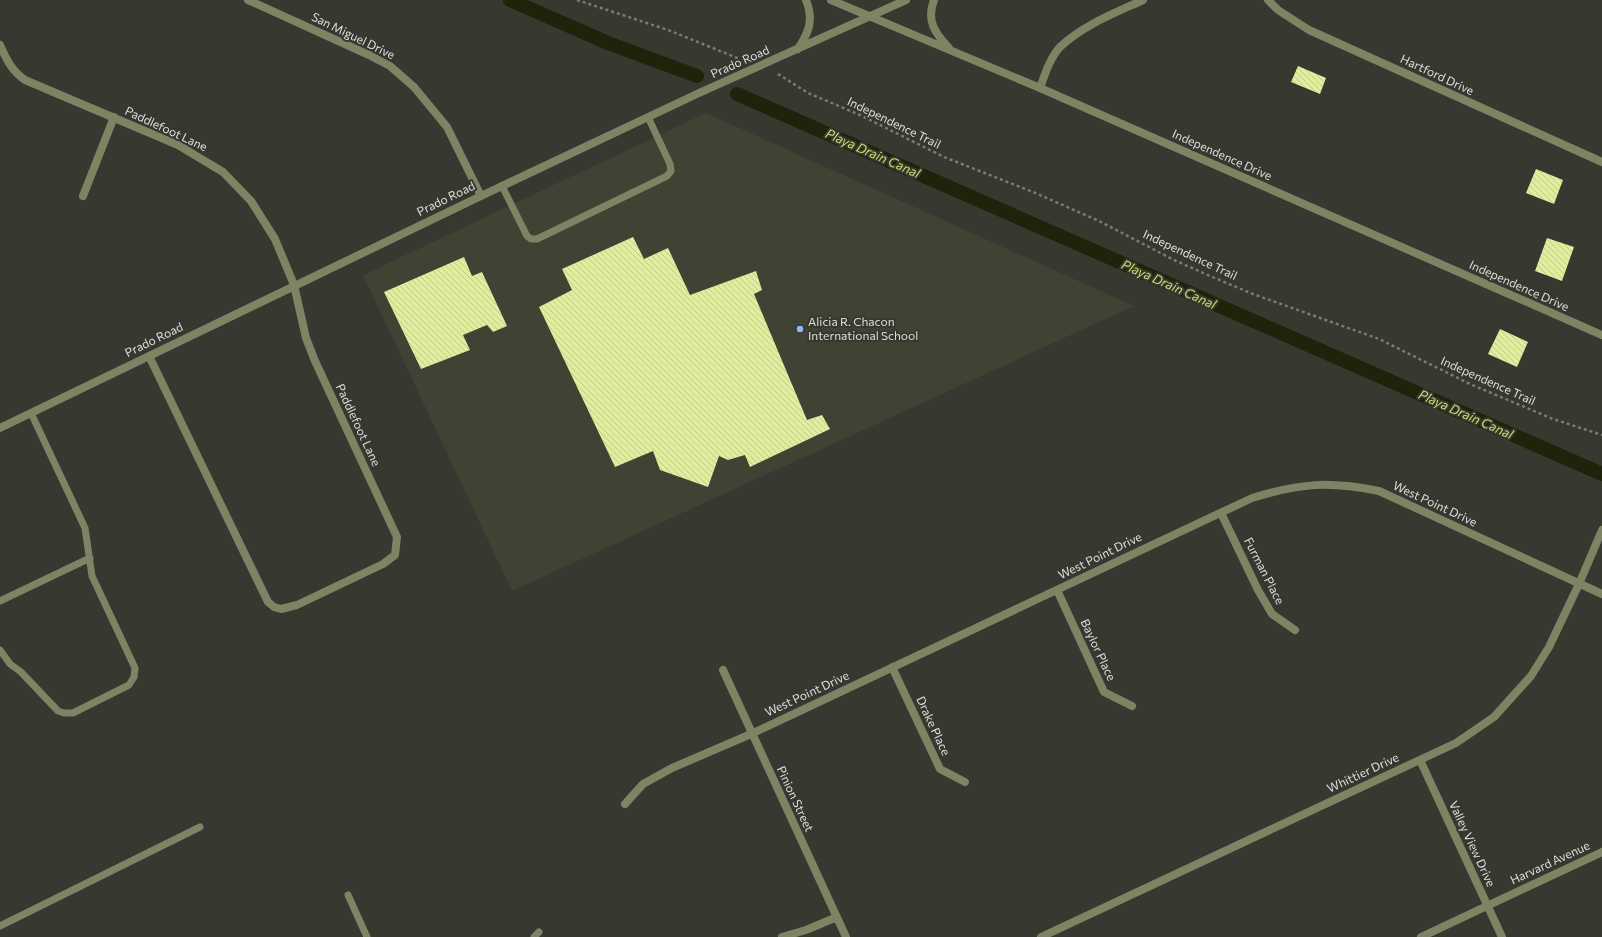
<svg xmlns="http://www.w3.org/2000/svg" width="1602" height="937" font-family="Commissioner,sans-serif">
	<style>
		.built { fill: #404234 }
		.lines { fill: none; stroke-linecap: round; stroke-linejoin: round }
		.canal { stroke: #20230a; stroke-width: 14 }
		.building { fill: url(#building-back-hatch) }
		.path { stroke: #7a7b74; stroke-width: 2.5; stroke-dasharray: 3 3; stroke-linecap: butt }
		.service { stroke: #7e8363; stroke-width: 7 }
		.minor { stroke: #7e8363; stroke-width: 8 }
		.tertiary { stroke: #7e8363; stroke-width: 8 }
		.poi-dot { fill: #95b6fd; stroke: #373830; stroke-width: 1.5 }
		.labels { text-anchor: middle; stroke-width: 4; stroke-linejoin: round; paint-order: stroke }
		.street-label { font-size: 12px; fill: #dedfda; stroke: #373830 }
		.poi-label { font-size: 12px; fill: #dedfda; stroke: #373830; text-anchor: start }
		.water-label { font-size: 13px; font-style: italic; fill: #d0dc71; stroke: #373830 }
	</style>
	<defs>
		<pattern id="building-back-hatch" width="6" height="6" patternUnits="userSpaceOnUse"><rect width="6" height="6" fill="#e2ed9c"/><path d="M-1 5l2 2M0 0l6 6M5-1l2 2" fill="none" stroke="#c2cb8a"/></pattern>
	</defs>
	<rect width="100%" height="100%" fill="#373830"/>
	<!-- built -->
	<path class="built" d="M706,113L1134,306L512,591L363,275Z"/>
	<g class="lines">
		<!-- canal -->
		<path class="canal" d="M510,0L608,43L697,76
			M737,94L1602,474"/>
	</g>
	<!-- building -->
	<path class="building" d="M1298,66L1326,78L1320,94L1291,82Z
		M1536,169L1563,180L1554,204L1526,193Z
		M633,237L644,259L668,248L690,295L756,271L762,290L754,294L807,420L822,415L830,429L750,467L745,455L728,460L719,456L708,487L660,470L653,451L615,467L539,307L572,290L562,269Z
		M1547,238L1574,247L1562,281L1535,271Z
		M464,257L472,276L482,272L507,326L493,332L487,325L463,335L470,350L421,369L384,292Z
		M1500,329L1528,342L1517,367L1488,354Z"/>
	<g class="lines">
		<!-- path -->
		<path class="path" d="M577,0L668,30L740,59
			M778,74L808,93L860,115L944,157L1033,192L1099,221L1174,260L1210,276L1253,294L1379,339L1470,384L1553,419L1602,435"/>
		<!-- service -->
		<path class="service" d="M502,186L527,236L531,239H537L667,176L671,171L670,164L648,117
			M0,601L90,558
			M0,650L10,664L21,672L58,711L64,713H73L129,685L134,677L135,668L92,576L85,528L31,413
			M348,895L367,937
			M0,926L200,827
			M534,937L539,932"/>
		<!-- minor -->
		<path class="minor" d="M248,0L369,55L390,66L414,87L447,127L481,196
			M1268,0L1278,10L1309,30L1602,162
			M0,45C7,60 11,70 25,80L178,145L223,172L251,201L275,239L294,285L306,338L315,361L397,537L395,555L383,564L297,605L281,609L274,607L268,602L149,356
			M1040,88C1045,74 1050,58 1060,47C1083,25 1115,13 1143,0
			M83,196L114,117
			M1221,513L1258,590L1272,614L1295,630
			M1057,590L1104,692L1132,706
			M892,667L940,769L965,782
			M723,670L846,937
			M625,804L643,784L672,768L751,734L1252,498C1301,483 1329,481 1379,491L1602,594
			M782,937L806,930L837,917
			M1421,937L1602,852"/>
		<!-- tertiary -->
		<path class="tertiary" d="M831,0L1040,88L1602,335
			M934,0C926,21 935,33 949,48
			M798,49C809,32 814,20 806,0
			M0,428L481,196L699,93L906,0
			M1420,760L1502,937
			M1041,937L1456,743L1494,717L1531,676L1549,647L1579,584L1602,530"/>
	</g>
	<!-- markers -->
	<circle class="poi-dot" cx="800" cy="329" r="4"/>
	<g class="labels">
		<!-- street labels -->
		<g class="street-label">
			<text transform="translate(353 36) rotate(26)" y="4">San Miguel Drive</text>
			<text transform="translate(740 62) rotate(-24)" y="4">Prado Road</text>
			<text transform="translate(1437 75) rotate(25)" y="4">Hartford Drive</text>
			<text transform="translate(894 123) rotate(26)" y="4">Independence Trail</text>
			<text transform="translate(166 129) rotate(25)" y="4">Paddlefoot Lane</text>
			<text transform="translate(1222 155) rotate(24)" y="4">Independence Drive</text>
			<text transform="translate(446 199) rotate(-26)" y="4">Prado Road</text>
			<text transform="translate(1190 255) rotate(25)" y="4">Independence Trail</text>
			<text transform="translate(1519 286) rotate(24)" y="4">Independence Drive</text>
			<text transform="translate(154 340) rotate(-26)" y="4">Prado Road</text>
			<text transform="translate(1488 381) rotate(24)" y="4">Independence Trail</text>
			<text transform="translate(358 425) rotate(65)" y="4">Paddlefoot Lane</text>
			<text transform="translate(1435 504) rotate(25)" y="4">West Point Drive</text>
			<text transform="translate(1100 556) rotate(-26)" y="4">West Point Drive</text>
			<text transform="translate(1264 571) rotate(63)" y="4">Furman Place</text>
			<text transform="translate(1098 650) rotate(65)" y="4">Baylor Place</text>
			<text transform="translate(807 694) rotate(-25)" y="4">West Point Drive</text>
			<text transform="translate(933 726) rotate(65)" y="4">Drake Place</text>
			<text transform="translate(1363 773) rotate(-25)" y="4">Whittier Drive</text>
			<text transform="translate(795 799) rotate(65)" y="4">Pinion Street</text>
			<text transform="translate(1472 844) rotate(65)" y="4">Valley View Drive</text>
			<text transform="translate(1550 863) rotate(-25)" y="4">Harvard Avenue</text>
		</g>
		<!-- poi labels -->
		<g class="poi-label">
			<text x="808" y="326">Alicia R. Chacon<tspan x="808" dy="14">International School</tspan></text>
		</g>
		<!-- water labels -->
		<g class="water-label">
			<text transform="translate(873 153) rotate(24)" y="5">Playa Drain Canal</text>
			<text transform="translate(1169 284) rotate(24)" y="5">Playa Drain Canal</text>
			<text transform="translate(1466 414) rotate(24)" y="5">Playa Drain Canal</text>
		</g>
	</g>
</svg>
